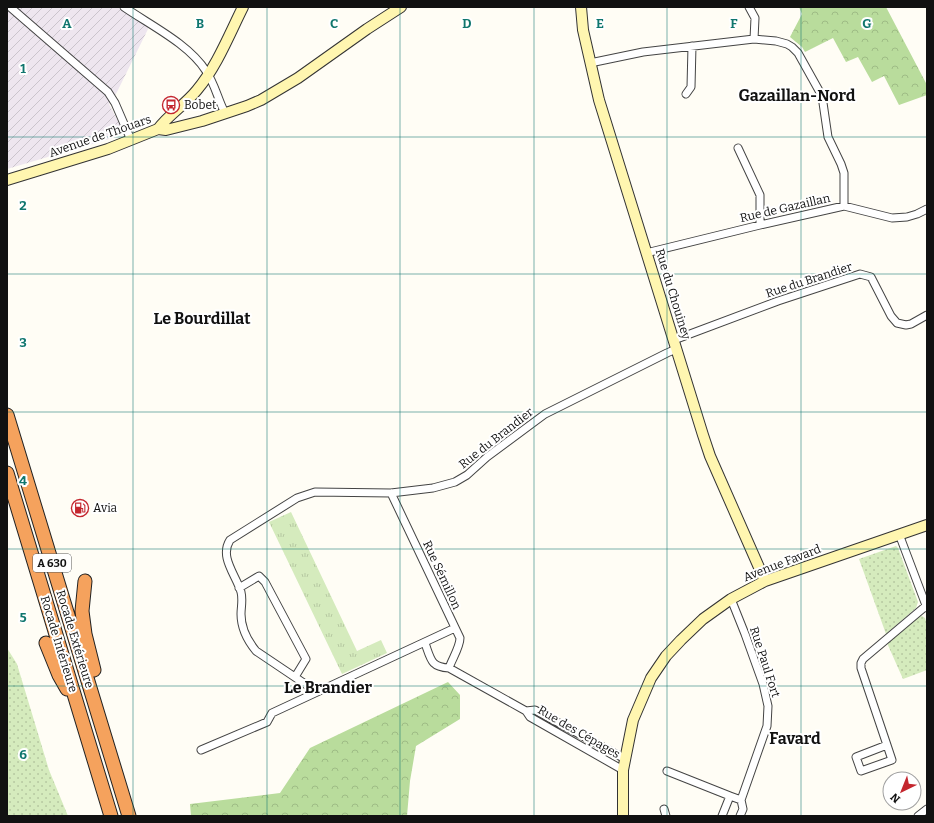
<svg xmlns="http://www.w3.org/2000/svg" width="934" height="823" font-family="Bitter,serif">
	<style>
		.industrial { fill: url(#industrial-furrows) }
		.grass { fill: url(#grass-tufts) }
		.forest { fill: url(#forest-crowns) }
		.park { fill: url(#park-dots) }
		.lines { fill: none; stroke-linecap: round; stroke-linejoin: round }
		.street-casing { stroke: #444; stroke-width: 9 }
		.secondary-casing { stroke: #333; stroke-width: 12 }
		.highway-casing { stroke: #222; stroke-width: 15 }
		.street { stroke: #fff; stroke-width: 7 }
		.secondary { stroke: #fff6b0; stroke-width: 10 }
		.highway { stroke: #f5a25d; stroke-width: 13 }
		.grid { fill: none; stroke: #0f766e; stroke-width: 1; stroke-opacity: 0.55 }
		.labels { text-anchor: middle; stroke-width: 4; stroke-linejoin: round; paint-order: stroke }
		.shield { fill: #fff; stroke: #585858; stroke-width: 1 }
		.shield-label { font-size: 11px; font-weight: bold; fill: #111 }
		.poi-label { font-size: 12px; fill: #111; stroke: #fff; text-anchor: start }
		.street-label { font-size: 12px; fill: #111; stroke: #fff }
		.district-label { font-size: 16px; font-weight: bold; fill: #111; stroke: #fff }
		.grid-label { font-size: 13px; text-anchor: middle; font-weight: bold; fill: #0f766e; stroke: #fff; stroke-width: 4; stroke-linejoin: round; paint-order: stroke }
	</style>
	<defs>
		<pattern id="industrial-furrows" width="10" height="10" patternUnits="userSpaceOnUse"><rect width="10" height="10" fill="#eee6ef"/><path d="M-1 1l2-2M0 10L10 0M9 11l2-2" fill="none" stroke="#cbc4cc"/></pattern>
		<pattern id="grass-tufts" width="24" height="20" patternUnits="userSpaceOnUse"><rect width="24" height="20" fill="#d5ebbd"/><path d="M3 7l-1-3M5 7V3M7 7l1-3M15 17l-1-3M17 17v-4M19 17l1-3" fill="none" stroke="#b6c8a1"/></pattern>
		<pattern id="forest-crowns" width="20" height="18" patternUnits="userSpaceOnUse"><rect width="20" height="18" fill="#b9dc9c"/><path d="M2 6a3 3 0 1 1 6 0M12 15a3 3 0 1 1 6 0" fill="none" stroke="#9ebc85"/></pattern>
		<pattern id="park-dots" width="8" height="8" patternUnits="userSpaceOnUse"><rect width="8" height="8" fill="#d5ebbd"/><path d="M2 2h.1M6 6h.1" fill="none" stroke="#b6c8a1" stroke-width="1.8" stroke-linecap="round"/></pattern>
	</defs>
	<rect width="100%" height="100%" fill="#fffdf5"/>
	<!-- industrial -->
	<path class="industrial" d="M7,7H124L150,25L117,92L109,104L120,125L116,137L7,169Z"/>
	<!-- grass -->
	<path class="grass" d="M291,512L357,651L381,640L387,653L342,674L269,522Z"/>
	<!-- forest -->
	<path class="forest" d="M799,7H886L927,85V95L899,105L884,76L872,82L858,57L846,62L833,38L805,52L802,47L790,37L802,14Z
		M448,682L460,695V719L416,746L410,781L407,816H191L190,804L280,793L310,748Z"/>
	<!-- park -->
	<path class="park" d="M896,546L898,548L918,602L916,608L886,634L859,559Z
		M922,616L925,618L927,624V670L903,679L887,643L918,617Z
		M7,648L17,664L49,770L68,816H7Z"/>
	<g class="lines">
		<!-- street casing -->
		<g class="street-casing">
			<path id="street" d="M10,7L108,92L115,103L131,140
				M124,7C150,25 189,44 206,71C215,84 218,100 225,113
				M749,7L755,18L754,39
				M590,63L643,52L754,39L776,41L787,44L792,47L798,53L822,96L828,137L841,164L844,173V206
				M686,94L691,87L692,46
				M738,148L760,195V225
				M646,253L760,225L844,206L892,218L907,217L917,214L927,209
				M674,340L778,301L860,274L871,277L891,316L897,323L906,325L911,324L927,315
				M391,493L460,638C460,647 452,659 449,668
				M899,534L927,608
				M239,588L259,576L265,582L306,659L295,677
				M731,599L745,634L763,684L768,706L767,726L741,800
				M425,643C431,660 431,667 449,668L526,711L530,717L623,770
				M317,692L256,651C247,640 241,629 241,614C241,607 243,600 241,592C236,575 219,557 230,540L297,498L315,492L391,493L433,488L455,482L467,475L487,457L545,414L667,353L676,349
				M526,711L535,710L625,759
				M887,745L892,760L861,771L856,757L887,745L861,668V663L863,659L927,605
				M201,750L267,722L272,713L455,628
				M667,771L730,796
				M664,809L666,816
				M722,816L730,796L741,800L743,809L740,816
				M918,816L927,809"/>
		</g>
		<!-- secondary casing -->
		<g class="secondary-casing">
			<path id="secondary" d="M581,7L583,30L599,100L703,435L710,456L765,581
				M158,129C169,114 185,105 197,90C217,66 229,35 243,7
				M7,180L108,149L158,129L166,130L202,121L247,106L261,100L298,78L367,29L401,7
				M623,816V770L633,720L651,678L666,656L681,640L703,619L731,599L765,581L927,525"/>
		</g>
		<!-- highway casing -->
		<g class="highway-casing">
			<path id="highway" d="M7,415L129,816
				M7,473L111,816
				M85,581L82,611L85,634L94,670
				M46,643L59,675L67,689"/>
		</g>
		<!-- street -->
		<use href="#street" class="street"/>
		<!-- secondary -->
		<use href="#secondary" class="secondary"/>
		<!-- highway -->
		<use href="#highway" class="highway"/>
	</g>
	<!-- grid -->
	<path class="grid" d="M133,7V816M267,7V816M400,7V816M534,7V816M667,7V816M801,7V816M7,137H927M7,274H927M7,412H927M7,549H927M7,686H927"/>
	<!-- icons -->
	<defs>
		<g id="bus-ring" transform="scale(0.9)"><circle r="9.5" fill="#fff" stroke="#c4262e" stroke-width="1.5"/><path d="M-5-6H5V4H4V6H2V4H-2V6H-4V4H-5ZM-3.5-4V0h7V-4ZM-3.5 1.2v1.5H-2V1.2ZM2 1.2v1.5H3.5V1.2Z" fill="#c4262e"/></g>
		<g id="fuel-ring" transform="scale(0.9)"><circle r="9.5" fill="#fff" stroke="#c4262e" stroke-width="1.5"/><path d="M-5.5-6h7V0h2V4h1.3V-2.5L3-4.5l.8-.8L6-3V5H2.5V1h-1V6h-7ZM-4.2-4.7v3.2H.2V-4.7Z" fill="#c4262e"/></g>
	</defs>
	<g fill-rule="evenodd">
		<use href="#bus-ring" x="171" y="105"/>
		<use href="#fuel-ring" x="80" y="508"/>
	</g>
	<g class="labels">
		<!-- shield labels -->
		<rect class="shield" x="33" y="554" width="38" height="18" rx="3"/>
		<g class="shield-label">
			<text x="52" y="567">A 630</text>
		</g>
		<!-- poi labels -->
		<g class="poi-label">
			<text x="184" y="109">Bobet</text>
			<text x="93" y="512">Avia</text>
		</g>
		<!-- street labels -->
		<g class="street-label">
			<text transform="translate(100 136) rotate(-19)" y="4">Avenue de Thouars</text>
			<text transform="translate(785 208) rotate(-13)" y="4">Rue de Gazaillan</text>
			<text transform="translate(809 280) rotate(-18)" y="4">Rue du Brandier</text>
			<text transform="translate(673 294) rotate(73)" y="4">Rue du Chouiney</text>
			<text transform="translate(496 438) rotate(-38)" y="4">Rue du Brandier</text>
			<text transform="translate(782 563) rotate(-21)" y="4">Avenue Favard</text>
			<text transform="translate(442 575) rotate(65)" y="4">Rue Sémillon</text>
			<text transform="translate(75 639) rotate(73)" y="4">Rocade Extérieure</text>
			<text transform="translate(59 644) rotate(73)" y="4">Rocade Intérieure</text>
			<text transform="translate(765 662) rotate(72)" y="4">Rue Paul Fort</text>
			<text transform="translate(579 732) rotate(30)" y="4">Rue des Cépages</text>
		</g>
		<!-- district labels -->
		<g class="district-label">
			<text x="797" y="101">Gazaillan-Nord</text>
			<text x="202" y="324">Le Bourdillat</text>
			<text x="328" y="693">Le Brandier</text>
			<text x="795" y="744">Favard</text>
		</g>
	</g>
	<g class="grid-label">
		<text x="67" y="28">A</text>
		<text x="200" y="28">B</text>
		<text x="334" y="28">C</text>
		<text x="467" y="28">D</text>
		<text x="600" y="28">E</text>
		<text x="734" y="28">F</text>
		<text x="867" y="28">G</text>
		<text x="23" y="73">1</text>
		<text x="23" y="210">2</text>
		<text x="23" y="347">3</text>
		<text x="23" y="485">4</text>
		<text x="23" y="622">5</text>
		<text x="23" y="759">6</text>
	</g>
	<!-- border -->
	<rect width="934" height="823" fill="none" stroke="#111111" stroke-width="16"/>
	<!-- north arrow -->
	<g transform="translate(902 791) rotate(223)"><circle r="19" fill="#ffffff" stroke="#a0a0a0"/>
	<path d="M0-3L7 15L0 10L-7 15Z" fill="#c4262e"/>
	<text y="-6" font-size="11" font-weight="bold" text-anchor="middle" fill="#111111">N</text>
	</g>
</svg>
